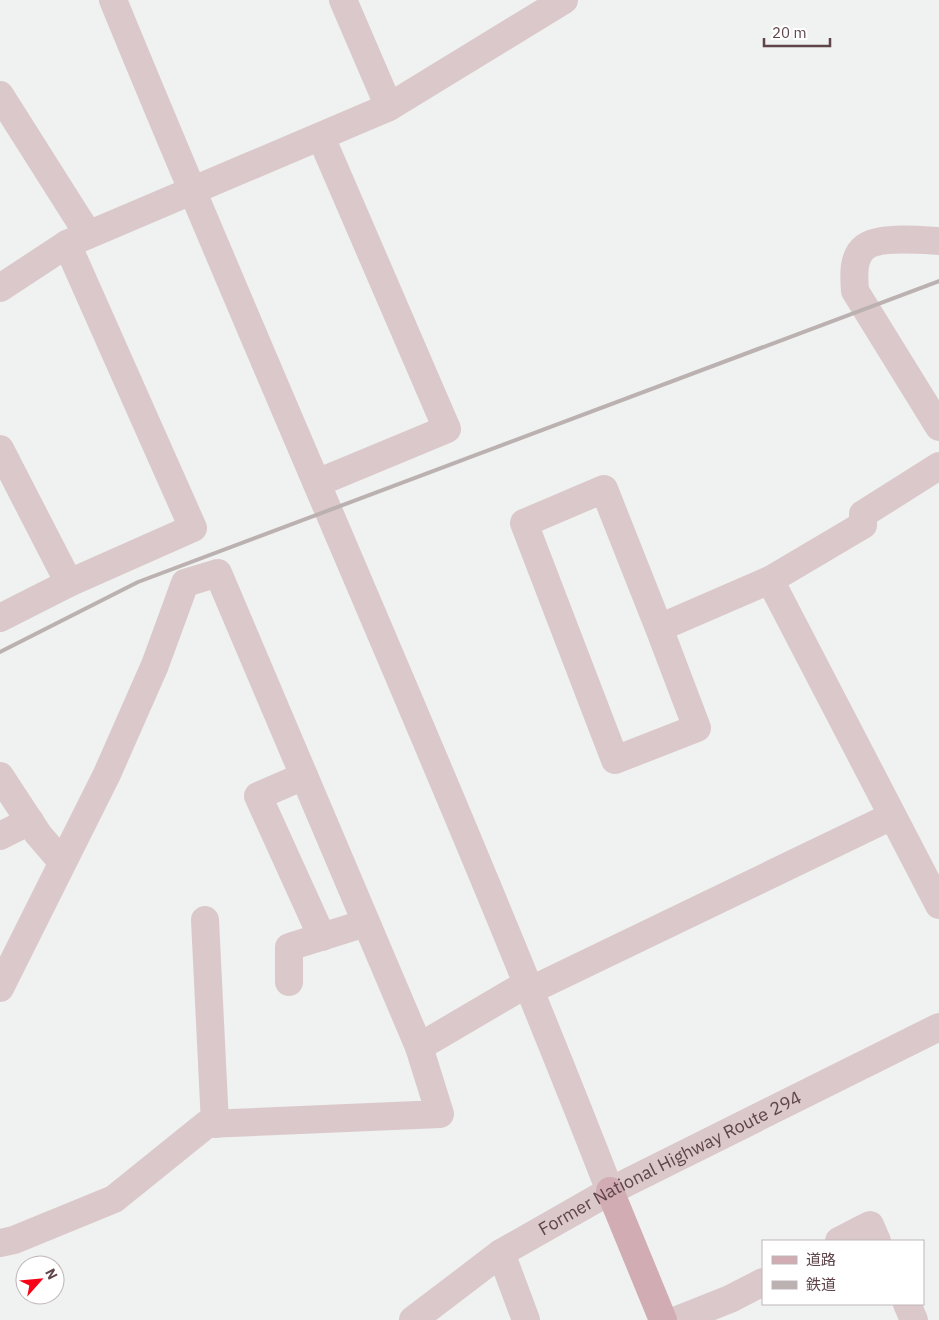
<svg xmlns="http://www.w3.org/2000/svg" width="939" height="1320" font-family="'IBM Plex Sans','Noto Sans JP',sans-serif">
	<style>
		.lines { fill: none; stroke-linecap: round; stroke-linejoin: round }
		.minor { stroke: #dbc8cb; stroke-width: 28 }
		.major { stroke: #d1acb2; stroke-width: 28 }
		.rail { stroke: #bbb1b1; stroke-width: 4 }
		.labels { text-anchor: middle; stroke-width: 4; stroke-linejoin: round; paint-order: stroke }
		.street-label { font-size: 18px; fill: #5f454a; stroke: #fff }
	</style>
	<rect width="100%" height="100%" fill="#eff2f0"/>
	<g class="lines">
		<!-- minor -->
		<g class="minor">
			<path d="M113,0C276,398 454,790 610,1191"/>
			<path d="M343,0L389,107"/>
			<path d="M0,95L88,234"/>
			<path d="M939,241C921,240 879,236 865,247C852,257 854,277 855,291L939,427"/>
			<path d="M0,288L67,244L389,107L564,0"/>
			<path d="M0,449L69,583"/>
			<path d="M939,466L863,514V525L770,580L939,905"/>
			<path d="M317,483L447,429L321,137"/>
			<path d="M0,618L69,583L193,528L67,244"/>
			<path d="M659,628L604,489L524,523L615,760L697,728L659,628L770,580"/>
			<path d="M0,776L38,834L62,862"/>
			<path d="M304,776L258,796L322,937"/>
			<path d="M0,836L30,821"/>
			<path d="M205,920L215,1124"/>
			<path d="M289,982V947L366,923"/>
			<path d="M0,988L107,774L155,665L185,583L218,573L419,1047L440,1114L207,1124L114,1199L14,1240L0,1243"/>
			<path d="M531,990L892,816"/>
			<path d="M419,1047L528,983"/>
			<path d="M839,1241L870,1225L877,1241"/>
			<path d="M501,1253L526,1320"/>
			<path d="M907,1304L914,1320"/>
			<path id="s1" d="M413,1320L501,1253L610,1191L939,1027"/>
			<path d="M677,1320L730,1299L763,1282"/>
		</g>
		<!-- major -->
		<path class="major" d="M610,1191L663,1320"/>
		<!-- rail -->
		<path class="rail" d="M0,652L138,582L939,281"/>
	</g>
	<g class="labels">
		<!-- street labels -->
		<g class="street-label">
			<text dy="6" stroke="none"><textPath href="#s1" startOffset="302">Former National Highway Route 294</textPath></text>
		</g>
	</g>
	<!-- legend -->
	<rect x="762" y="1240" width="162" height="65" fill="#ffffff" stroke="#bfb5b7"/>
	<rect x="772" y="1256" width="25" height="8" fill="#d1acb2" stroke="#bfb5b7"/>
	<text x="806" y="1265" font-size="15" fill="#5f454a">道路</text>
	<rect x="772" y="1281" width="25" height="8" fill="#bbb1b1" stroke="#bfb5b7"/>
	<text x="806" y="1290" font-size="15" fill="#5f454a">鉄道</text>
	<!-- north arrow -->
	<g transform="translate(40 1280) rotate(63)"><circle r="24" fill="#ffffff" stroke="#bfb5b7"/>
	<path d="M0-4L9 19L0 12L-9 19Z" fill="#f60517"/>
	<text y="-8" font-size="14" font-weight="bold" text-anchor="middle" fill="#5f454a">N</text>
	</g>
	<!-- scale -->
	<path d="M764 38v8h66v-8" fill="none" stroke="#5f454a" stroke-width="2.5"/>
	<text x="772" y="38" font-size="15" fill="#5f454a" stroke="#ffffff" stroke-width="4" paint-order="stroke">20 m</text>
</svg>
